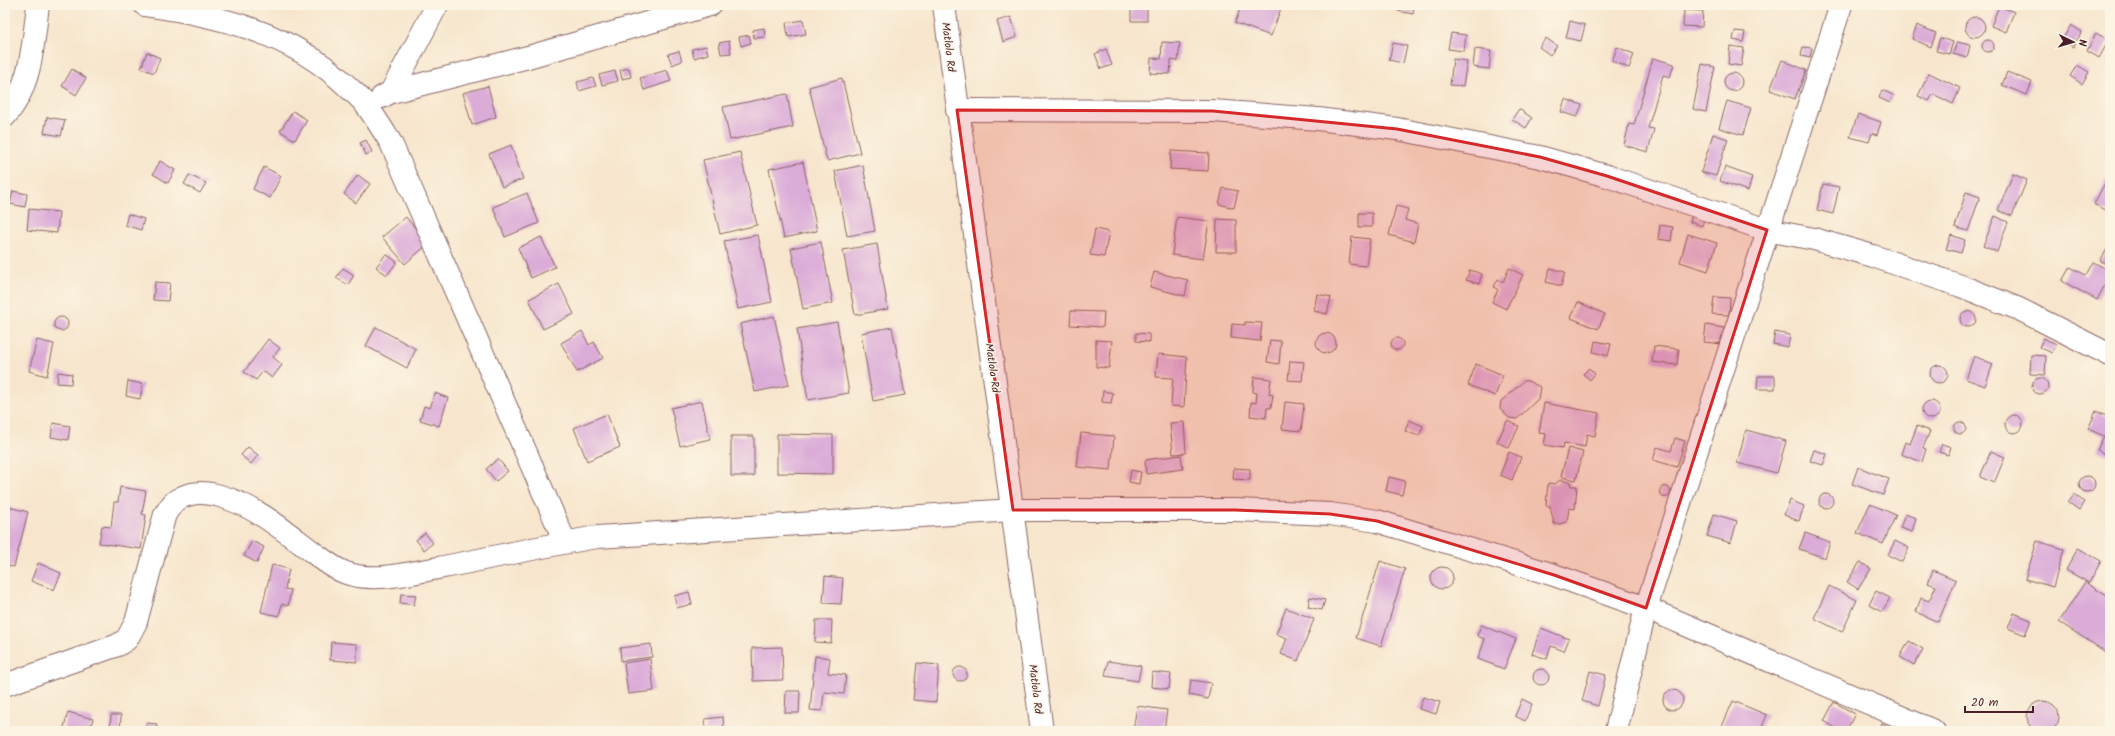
<svg xmlns="http://www.w3.org/2000/svg" width="2115" height="736" font-family="Kalam,sans-serif">
	<style>
		.building { fill: #dbacd8 }
		.lines { fill: none; stroke-linecap: round; stroke-linejoin: round }
		.street-casing { stroke: #876564; stroke-width: 24 }
		.secondary-casing { stroke: #876564; stroke-width: 24 }
		.street { stroke: #fff; stroke-width: 22 }
		.secondary { stroke: #fff; stroke-width: 22 }
		.marked { fill: #d62828; fill-opacity: 0.2; stroke: #d62828; stroke-width: 3; stroke-linejoin: round }
		.labels { text-anchor: middle; stroke-width: 3; stroke-linejoin: round; paint-order: stroke }
		.street-label { font-size: 11px; fill: #4a1f2b; stroke: #fcf5e5 }
	</style>
	<rect width="100%" height="100%" fill="#fcf5e5"/>
	<filter id="ink" filterUnits="userSpaceOnUse"><feTurbulence type="fractalNoise" baseFrequency=".025" numOctaves="2"/><feDisplacementMap in="SourceGraphic" scale="8" xChannelSelector="R" yChannelSelector="G"/><feConvolveMatrix kernelMatrix="1 2 1 2 8 2 1 2 1" color-interpolation-filters="sRGB"/></filter>
	<filter id="wash" filterUnits="userSpaceOnUse"><feTurbulence type="fractalNoise" baseFrequency=".012" numOctaves="4" result="noise"/><feDisplacementMap in="SourceGraphic" scale="16" xChannelSelector="R" yChannelSelector="G"/><feGaussianBlur stdDeviation="0.9" result="paint"/><feColorMatrix in="noise" values="0 0 0 0 0 0 0 0 0 0 0 0 0 0 0 0 0 1.4 0 .05"/><feComposite in="paint" operator="in"/></filter>
	<g filter="url(#wash)">
		<rect width="100%" height="100%" fill="#f7e6cd"/>
		<g id="blocks">
			<!-- building -->
			<path class="building" d="M1131,5H1147V21H1131Z
				M1247,5H1282L1271,36L1235,23L1241,6L1246,8Z
				M1399,5H1414L1413,14L1398,11Z
				M1999,6L2014,12L2006,32L1991,26Z
				M1684,10L1703,11L1702,27L1683,26Z
				M1011,17L1017,37L1003,42L997,21Z
				M1965 27a10 10 0 1 1 20 0a10 10 0 1 1-20 0Z
				M803,20L806,34L788,37L786,23Z
				M1570,21L1585,25L1581,41L1566,38Z
				M1917,25L1936,33L1931,47L1912,39Z
				M2071,25L2082,32L2073,47L2062,40Z
				M764,28L765,37L754,38L753,30Z
				M1735,31L1745,32L1743,42L1733,40Z
				M1451,33L1466,35L1464,51L1448,49Z
				M2096,33L2109,40L2099,58L2087,51Z
				M749,35L751,43L741,46L739,37Z
				M1546,38L1557,46L1550,55L1539,47Z
				M1940,38L1953,42L1949,54L1936,51Z
				M1982 46a6 6 0 1 1 12 0a6 6 0 1 1-12 0Z
				M729,41L731,53L721,54L719,43Z
				M1162,42L1180,43L1178,61L1171,60L1170,74L1150,73L1151,58L1161,59Z
				M1957,42L1970,45L1967,58L1953,54Z
				M1393,43L1407,46L1403,63L1389,60Z
				M706,46L708,54L694,58L692,49Z
				M1730,46L1744,48L1741,66L1728,64Z
				M1617,47L1634,54L1629,68L1612,61Z
				M1803,47L1812,48L1810,58L1801,56Z
				M1106,49L1112,65L1101,69L1095,54Z
				M1475,49L1491,51L1489,69L1473,67Z
				M679,51L682,61L672,65L668,54Z
				M147,52L160,58L154,73L141,68Z
				M1653,58L1674,64L1670,77L1663,75L1648,128L1654,129L1648,152L1624,145L1629,124L1634,125Z
				M1453,59L1467,61L1463,86L1450,85Z
				M1782,60L1806,70L1795,99L1770,90Z
				M1702,64L1715,67L1706,112L1693,109Z
				M2077,65L2089,72L2082,84L2070,76Z
				M629,68L631,77L622,79L620,70Z
				M72,69L86,78L76,95L62,86Z
				M667,70L671,81L644,90L640,78Z
				M615,71L618,81L602,85L599,75Z
				M2007,72L2032,82L2027,95L2002,85Z
				M1929,73L1960,88L1953,104L1933,94L1929,101L1918,96Z
				M1724 82a9 9 0 1 1 18 0a9 9 0 1 1-18 0Z
				M593,78L596,86L579,91L577,82Z
				M842,78L860,153L827,161L809,87Z
				M488,86L496,117L472,125L463,93Z
				M1882,90L1893,95L1890,103L1879,98Z
				M787,94L793,127L730,140L723,107Z
				M1565,99L1582,105L1577,117L1561,112Z
				M1727,101L1751,108L1743,135L1719,128Z
				M1519,109L1532,118L1526,128L1512,119Z
				M293,111L307,120L295,140L280,131Z
				M1858,114L1881,122L1877,135L1872,133L1869,142L1850,137Z
				M47,117L65,120L61,136L44,133Z
				M1713,134L1728,139L1716,176L1701,172Z
				M366,140L372,152L366,155L360,143Z
				M511,145L523,179L502,187L489,154Z
				M1171,151L1209,153L1208,171L1170,169Z
				M740,152L757,225L720,234L703,160Z
				M160,161L175,170L168,183L153,174Z
				M803,162L817,231L784,238L769,169Z
				M863,165L875,231L847,236L835,171Z
				M264,167L281,176L270,198L253,189Z
				M1725,167L1752,177L1748,191L1720,181Z
				M2013,174L2027,180L2012,216L1998,210Z
				M189,175L206,183L200,193L184,184Z
				M358,175L370,184L356,203L344,194Z
				M2107,179L2110,180V213L2094,204Z
				M1823,184L1839,187L1833,214L1817,210Z
				M1223,188L1238,191L1234,208L1219,204Z
				M13,191L27,194L25,207L10,204Z
				M1966,192L1980,197L1968,231L1955,227Z
				M527,193L539,223L505,237L493,207Z
				M1396,206L1408,209L1405,220L1418,224L1414,242L1389,235Z
				M29,209L59,212L57,233L27,230Z
				M1359,213H1372V227H1359Z
				M128,214L144,219L141,230L125,225Z
				M1692,215L1704,219L1702,226L1690,222Z
				M1995,216L2008,222L1997,252L1983,246Z
				M406,217L428,244L405,264L382,237Z
				M1177,217L1209,221L1203,259L1172,255Z
				M1217,219L1236,220V252H1216Z
				M1660,225L1673,227L1671,241L1658,239Z
				M1095,229L1109,232L1104,257L1090,255Z
				M1688,234L1717,243L1708,271L1680,262Z
				M758,235L772,302L738,309L724,241Z
				M1951,235L1965,240L1961,253L1946,249Z
				M541,237L555,267L531,278L518,248Z
				M1352,237L1370,239L1366,266L1349,264Z
				M821,242L833,303L803,309L791,248Z
				M877,244L888,309L855,315L843,250Z
				M2110,244V266L2100,261Z
				M386,254L397,262L387,275L376,267Z
				M2093,262L2110,271V275L2097,300L2062,281L2070,267L2086,275Z
				M343,268L354,275L348,285L336,278Z
				M1509,268L1523,275L1506,309L1492,302L1498,290L1494,287L1498,279L1503,282Z
				M1550,268L1565,272L1561,286L1546,282Z
				M1470,270L1482,274L1479,284L1466,280Z
				M1154,272L1188,280L1185,296L1150,287Z
				M155,282L170,283L168,301L153,300Z
				M559,284L574,314L543,329L529,299Z
				M1317,294L1331,297L1327,314L1314,311Z
				M1714,297L1730,298L1729,315L1712,314Z
				M1578,302L1605,314L1598,329L1571,318Z
				M1071,311L1104,312L1103,327L1070,325Z
				M1960 319a8 8 0 1 1 16 0a8 8 0 1 1-16 0Z
				M774,316L789,385L755,392L740,324Z
				M54 324a7 7 0 1 1 14 0a7 7 0 1 1-14 0Z
				M837,322L849,393L808,400L797,329Z
				M1245,322L1262,323L1260,341L1231,338L1232,324L1245,325Z
				M1706,325L1724,328L1722,344L1704,342Z
				M376,327L416,349L407,368L366,346Z
				M892,327L905,395L873,401L861,333Z
				M582,331L589,345L594,342L603,358L577,372L561,343Z
				M1775,332L1790,335L1788,347L1773,344Z
				M1136,333L1149,334V342L1136,341Z
				M1316 343a10 10 0 1 1 20 0a10 10 0 1 1-20 0Z
				M1391 344a6 6 0 1 1 12 0a6 6 0 1 1-12 0Z
				M2044,338L2056,345L2052,353L2039,347Z
				M268,339L280,348L273,357L282,365L272,378L263,371L256,380L244,372Z
				M37,340L54,344L47,376L29,371Z
				M1096,340L1112,341L1109,368L1096,367Z
				M1270,340L1281,341L1279,364L1267,362Z
				M1595,341L1611,344L1608,356L1593,352Z
				M1654,346L1679,349L1677,365L1652,362Z
				M1158,354L1187,357L1184,407L1171,406L1173,378L1156,377Z
				M2031,355L2046,356L2045,375L2030,374Z
				M1974,356L1993,364L1985,386L1966,379Z
				M1290,361L1304,362L1302,381L1288,380Z
				M1476,364L1503,375L1495,396L1468,385Z
				M1930 374a9 9 0 1 1 18 0a9 9 0 1 1-18 0Z
				M1589,368L1595,374L1590,380L1583,374Z
				M58,372L72,374L71,384L57,383Z
				M1758,376H1775V389H1757Z
				M1254,377L1271,379L1269,394L1273,395L1271,408H1267L1266,418L1250,416L1251,402L1256,403L1257,393L1253,392Z
				M2032 386a8 8 0 1 1 16 0a8 8 0 1 1-16 0Z
				M128,381L143,384L140,399L126,396Z
				M1524,381H1528L1540,387L1538,399L1517,419L1509,418L1500,408L1501,401Z
				M1103,391L1113,393L1111,403L1102,402Z
				M435,393L448,398L439,426L420,420L424,406L430,408Z
				M702,401L710,439L680,446L671,408Z
				M1922 410a9 9 0 1 1 18 0a9 9 0 1 1-18 0Z
				M1285,402L1304,404L1301,431L1282,429Z
				M1544,403L1599,413L1595,436L1587,434L1585,447L1564,443L1563,448L1544,445L1546,434L1539,433Z
				M2096,411L2110,418V456L2097,450L2104,436L2088,429Z
				M607,414L620,447L587,461L574,428Z
				M2005 424a9 9 0 1 1 18 0a9 9 0 1 1-18 0Z
				M1409,420L1423,426L1419,436L1405,431Z
				M1507,421L1519,426L1509,448L1497,442Z
				M1954 428a6 6 0 1 1 12 0a6 6 0 1 1-12 0Z
				M1184,422L1186,453L1173,454L1170,423Z
				M53,423L70,426L68,440L51,437Z
				M1917,426L1930,431L1923,448L1926,449L1922,462L1901,454L1905,442L1910,444Z
				M1746,430L1786,441L1777,473L1737,463Z
				M1081,433L1114,436L1111,470L1077,467Z
				M777,434L833,435V474L777,473Z
				M731,436H754V476H731Z
				M1675,438L1685,441L1677,467L1653,460L1657,447L1671,451Z
				M1942,444L1951,447L1948,455L1939,452Z
				M248,447L258,455L251,464L241,455Z
				M1568,448L1583,452L1576,480L1561,477Z
				M1814,450L1827,454L1823,465L1810,461Z
				M1991,451L2005,457L1994,483L1980,477Z
				M1509,452L1521,457L1512,480L1500,475Z
				M1181,455L1183,469L1146,474L1145,460Z
				M498,459L508,471L496,481L486,469Z
				M1858,467L1889,479L1883,495L1852,484Z
				M1234,468L1250,469V480L1233,479Z
				M1131,470L1141,472L1139,484L1129,482Z
				M2079 484a8 8 0 1 1 16 0a8 8 0 1 1-16 0Z
				M1389,477L1405,481L1402,495L1386,491Z
				M1560,480L1570,482L1571,486H1577L1575,509L1569,508L1567,522L1559,524H1554L1550,506H1546L1548,483L1555,484Z
				M1659.5 492a5.5 5.5 0 1 1 11 0a5.5 5.5 0 1 1-11 0Z
				M120,487L146,491L142,514L146,515L141,549L99,543L102,526L111,527L114,502H118Z
				M1819 501a7 7 0 1 1 14 0a7 7 0 1 1-14 0Z
				M2074,494L2084,502L2079,510L2068,502Z
				M1790,500L1804,506L1799,521L1784,515Z
				M1870,504L1896,515L1883,544L1857,533Z
				M5,506L28,512L14,567L5,565Z
				M1714,514L1737,521L1731,543L1707,536Z
				M1905,514L1916,518L1912,532L1900,528Z
				M425,533L433,543L424,550L416,540Z
				M1805,533L1830,542L1825,558L1799,549Z
				M252,541L264,547L257,563L244,556Z
				M1895,541L1909,548L1902,562L1888,555Z
				M2037,541L2064,549L2053,587L2025,579Z
				M2078,548L2101,561L2089,583L2066,570Z
				M1380,561L1405,569L1381,646L1356,638Z
				M1860,562L1871,569L1858,589L1847,582Z
				M38,563L61,573L54,590L31,581Z
				M272,565L289,569L285,589L291,590L288,606L282,604L279,616L261,612Z
				M1431 578a11 11 0 1 1 22 0a11 11 0 1 1-22 0Z
				M1933,570L1956,580L1938,622L1916,612L1921,598L1929,601L1936,586L1928,583Z
				M825,576L843,578L841,604L823,603Z
				M2085,582L2110,598V645L2106,652L2059,622Z
				M1829,586L1857,600L1842,632L1814,618Z
				M1876,591L1890,598L1882,612L1869,605Z
				M689,592L692,604L677,608L674,596Z
				M401,594L416,595L414,605L400,603Z
				M1310,597L1325,600L1322,610L1308,607Z
				M1286,608L1314,619L1298,661L1281,654L1287,638L1276,634Z
				M2014,613L2031,620L2025,635L2008,628Z
				M816,620H832L831,643L815,642Z
				M1481,625L1516,639L1504,669L1478,659L1485,639L1477,636Z
				M1541,628L1569,639L1564,651L1551,646L1547,659L1532,654Z
				M1909,641L1923,649L1914,665L1900,657Z
				M331,642L357,644V662L330,660Z
				M651,644L652,657L621,661L620,648Z
				M782,647L783,680L753,681L752,648Z
				M815,656L830,658L828,673L846,675L844,694L824,692L822,711L810,710Z
				M650,659L654,691L628,694L624,663Z
				M1108,661L1141,666L1138,681L1105,676Z
				M917,663L939,665L936,702L913,700Z
				M953 674a7 7 0 1 1 14 0a7 7 0 1 1-14 0Z
				M1533 677a8 8 0 1 1 16 0a8 8 0 1 1-16 0Z
				M1590,671L1606,675L1598,706L1582,701Z
				M1152,672L1171,674L1169,689L1151,687Z
				M1191,680L1211,683L1208,699L1189,695Z
				M1663 700a10 10 0 1 1 20 0a10 10 0 1 1-20 0Z
				M786,691H800L799,713H785Z
				M1423,697L1440,702L1436,714L1419,709Z
				M1522,699L1532,704L1525,721L1515,716Z
				M2027 717a16 16 0 1 1 32 0a16 16 0 1 1-32 0Z
				M1733,701L1767,715L1760,731H1720Z
				M1834,702L1855,714L1846,731H1841L1824,721Z
				M1137,706L1167,710L1164,731H1133Z
				M68,712L93,719L89,731H63Z
				M111,715H121L120,731L110,730Z
				M723,717L724,730L706,731L705,719Z
				M146,723L157,724L156,731H146Z
				M1882,723L1892,728L1891,731H1879Z
				M1577,728L1590,729V731H1577Z"/>
		</g>
	</g>
	<g filter="url(#ink)">
		<use href="#blocks" fill-opacity="0" stroke="#876564" stroke-width="1"/>
		<g class="lines">
			<!-- street casing -->
			<g class="street-casing">
				<path id="street" d="M145,5C218,15 292,33 347,86C353,92 361,98 366,105C375,117 383,130 391,143L565,542
					M391,92L528,57L710,5
					M382,97L391,92L437,5
					M957,110L1213,111L1318,119L1397,129L1540,157L1607,176L1767,230L1814,239L1873,256L1961,286L2019,309L2110,355
					M5,116C32,87 33,42 38,5
					M5,685L118,645L127,639L136,622L165,514C169,509 172,503 177,500C191,491 205,492 220,496C255,506 282,529 310,550C321,558 332,568 346,573C374,583 410,573 438,568C492,558 545,545 598,537L1013,510H1235L1330,514L1377,521L1554,575L1646,608L1934,731
					M1616,731L1646,608L1841,5"/>
			</g>
			<!-- secondary casing -->
			<g class="secondary-casing">
				<path id="secondary" d="M944,5L1042,731"/>
			</g>
			<!-- street -->
			<use href="#street" class="street"/>
			<!-- secondary -->
			<use href="#secondary" class="secondary"/>
		</g>
	</g>
	<!-- marked area -->
	<path class="marked" d="M957,110L1213,111L1397,129L1540,157L1607,176L1767,230L1646,608L1554,575L1377,521L1330,514L1235,510H1013Z"/>
	<g class="labels">
		<!-- street labels -->
		<g class="street-label">
			<text transform="translate(949 47) rotate(83)" y="4">Matlola Rd</text>
			<text transform="translate(993 368) rotate(82)" y="4">Matlola Rd</text>
			<text transform="translate(1036 689) rotate(83)" y="4">Matlola Rd</text>
		</g>
	</g>
	<!-- margin -->
	<rect width="2115" height="736" fill="none" stroke="#fcf5e5" stroke-width="20"/>
	<!-- north arrow -->
	<g transform="translate(2073 42) rotate(95)" stroke="#fcf5e5" stroke-width="3" paint-order="stroke">
	<path d="M0-3L7 15L0 10L-7 15Z" fill="#4a1f2b"/>
	<text y="-6" font-size="11" font-weight="bold" text-anchor="middle" fill="#4a1f2b">N</text>
	</g>
	<!-- scale -->
	<path d="M1965 706v6h68v-6" fill="none" stroke="#4a1f2b" stroke-width="2"/>
	<text x="1971" y="706" font-size="12" fill="#4a1f2b" stroke="#fcf5e5" stroke-width="3" paint-order="stroke">20 m</text>
</svg>
